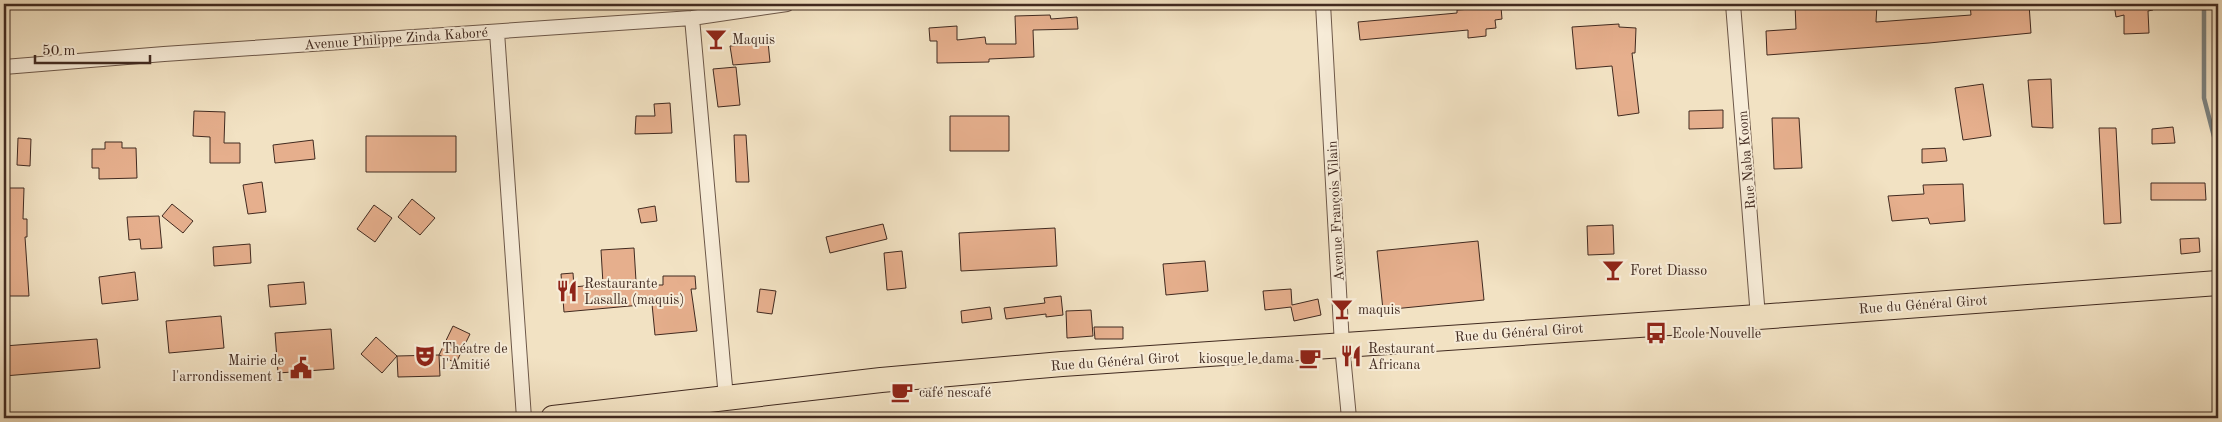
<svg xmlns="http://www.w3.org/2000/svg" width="2222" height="422" font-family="'Old Standard TT',serif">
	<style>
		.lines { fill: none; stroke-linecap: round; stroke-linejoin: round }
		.stream { stroke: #7a817f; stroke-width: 4.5 }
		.building { fill: #e6af8d; stroke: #412a20 }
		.minor-casing { stroke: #6d5849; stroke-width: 16 }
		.trunk-casing { stroke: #412a20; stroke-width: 26 }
		.minor { stroke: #f7ecd8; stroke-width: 14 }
		.trunk { stroke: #f2e2c3; stroke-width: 24 }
		.labels { text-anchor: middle; stroke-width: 4; stroke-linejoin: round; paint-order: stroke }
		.street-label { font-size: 14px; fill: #412a20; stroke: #f7ecd8 }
		.poi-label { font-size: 14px; fill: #412a20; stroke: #f7ecd8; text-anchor: start }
	</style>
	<rect width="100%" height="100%" fill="#f2e2c3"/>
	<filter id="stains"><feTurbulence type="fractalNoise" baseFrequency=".004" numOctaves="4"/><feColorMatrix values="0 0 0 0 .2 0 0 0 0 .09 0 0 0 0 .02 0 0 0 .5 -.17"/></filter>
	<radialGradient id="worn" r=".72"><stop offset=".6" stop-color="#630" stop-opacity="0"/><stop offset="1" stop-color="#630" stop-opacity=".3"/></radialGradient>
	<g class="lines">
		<!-- stream -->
		<path class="stream" d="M2204,4V98L2218,152"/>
	</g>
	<!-- building -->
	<path class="building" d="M1795,4H1877L1876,22L1971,15L1970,4H2029L2031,33L1929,43L1767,55L1766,31L1796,29Z
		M2114,4H2152L2153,10L2148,11L2149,33L2124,34V15L2116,17Z
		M1501,7L1502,19L1495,20L1496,28L1486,29V36L1468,38V30L1360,40L1358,22L1457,13V10Z
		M1050,15L1051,19L1077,17L1078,29L1033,30L1034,57L989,59V62L937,63V41H930L929,28L957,26V40L985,37L986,44H1016L1015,16Z
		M1619,24V27L1636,28L1635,53H1632L1639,113L1618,116L1612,66L1576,69L1572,27Z
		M768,42L770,62L733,65L730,46Z
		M736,67L740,105L718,107L713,69Z
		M2051,79L2053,128L2032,127L2028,80Z
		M1983,84L1991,136L1963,140L1955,88Z
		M670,103L672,133L635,134L636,116H655L654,104Z
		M1723,110V128L1689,129V111Z
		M194,111L225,112L224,143H240V163H210V137L193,136Z
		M950,116H1009V151H950Z
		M1772,118H1799L1802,168L1774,169Z
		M2173,127L2175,143L2152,144V129Z
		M2099,128H2116L2121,223L2104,224Z
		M734,135H746L749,182H736Z
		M366,136H456V172H366Z
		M18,138L31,139L30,166L17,165Z
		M313,140L315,159L275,163L273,145Z
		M105,142H122V148H136L137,178L99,179V168H92V149H105Z
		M1945,148L1947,161L1922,163V149Z
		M262,182L266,212L248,214L243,185Z
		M2151,183H2205L2206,200H2151Z
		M1963,184L1965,221L1930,224L1928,218L1892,221L1888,196L1924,194L1923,185Z
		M7,188H24L23,219H27V237H25L29,296H7L6,269H8L4,220H6Z
		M412,199L435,218L420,235L398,217Z
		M172,204L193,221L183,233L162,216Z
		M374,205L392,218L375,242L357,229Z
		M655,206L657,221L641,223L638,209Z
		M159,216L162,248L141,249L140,239L129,240L127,217Z
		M883,224L887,239L830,253L826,237Z
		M1613,225L1614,254L1588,255L1587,226Z
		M1055,228L1057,266L961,271L959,233Z
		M2199,238L2200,252L2181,254L2180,239Z
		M1478,241L1484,300L1383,310L1377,251Z
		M250,244L251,263L214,266L213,247Z
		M634,248L636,281H638L639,285H663V276H695L696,289H691L697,331L655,335L652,304L564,312L561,274L573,273L574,287L603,284L601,250Z
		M902,251L906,288L887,290L884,253Z
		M1205,261L1208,291L1166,295L1163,264Z
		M135,272L138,300L102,304L99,277Z
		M304,282L306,304L270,307L268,285Z
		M760,289L776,291L772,314L757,312Z
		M1291,289L1292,305L1318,299L1321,315L1294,321L1291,307L1265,310L1263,291Z
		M1061,296L1063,315L1046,317V314L1006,319L1004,308L1045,303L1044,298Z
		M990,307L992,319L962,323L961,311Z
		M1091,310L1093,336L1067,338L1066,311Z
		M221,316L224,348L169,353L166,321Z
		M453,326L470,334L456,363L439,355Z
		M1094,327H1123V339H1095Z
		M331,329L334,369L278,373L275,333Z
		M376,337L397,356L382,373L361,354Z
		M97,339L100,368L4,376V346Z
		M439,355L440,376L398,377L397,356Z"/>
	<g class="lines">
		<!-- minor casing -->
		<g class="minor-casing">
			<path id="minor" d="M1323,4L1342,345L1349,418
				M1733,4L1758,317
				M692,18L726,398
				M497,32L524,418
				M4,67L164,54L692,18L787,4"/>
		</g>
		<!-- trunk casing -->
		<g class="trunk-casing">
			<path id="trunk" d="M553,418L881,380L1062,364L1758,317L2218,283"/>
		</g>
		<!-- minor -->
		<use href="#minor" class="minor"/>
		<!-- trunk -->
		<use href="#trunk" class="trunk"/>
	</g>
	<!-- icons -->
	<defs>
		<g id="bar-bare" transform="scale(1.725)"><path d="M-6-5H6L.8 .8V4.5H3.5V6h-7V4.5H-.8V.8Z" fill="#8f2418" stroke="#f7ecd8" stroke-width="2.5" paint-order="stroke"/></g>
		<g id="restaurant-bare" transform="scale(1.725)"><path d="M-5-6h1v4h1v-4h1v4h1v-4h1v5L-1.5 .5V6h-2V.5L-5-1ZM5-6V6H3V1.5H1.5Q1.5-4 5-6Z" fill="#8f2418" stroke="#f7ecd8" stroke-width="2.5" paint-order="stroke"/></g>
		<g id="bus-bare" transform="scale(1.725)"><path d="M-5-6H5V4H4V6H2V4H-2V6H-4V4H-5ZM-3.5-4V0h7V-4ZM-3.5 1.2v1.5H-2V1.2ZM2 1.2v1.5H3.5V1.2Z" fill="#8f2418" stroke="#f7ecd8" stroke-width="2.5" paint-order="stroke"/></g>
		<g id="theatre-bare" transform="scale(1.725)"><path d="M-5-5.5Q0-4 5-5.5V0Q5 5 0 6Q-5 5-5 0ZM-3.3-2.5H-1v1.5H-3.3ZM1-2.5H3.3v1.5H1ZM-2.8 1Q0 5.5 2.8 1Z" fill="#8f2418" stroke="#f7ecd8" stroke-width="2.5" paint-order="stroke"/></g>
		<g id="cafe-bare" transform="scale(1.725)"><path d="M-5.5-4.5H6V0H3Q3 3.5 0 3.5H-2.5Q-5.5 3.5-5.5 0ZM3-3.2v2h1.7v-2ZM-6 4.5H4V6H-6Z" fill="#8f2418" stroke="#f7ecd8" stroke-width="2.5" paint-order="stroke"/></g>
		<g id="civic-bare" transform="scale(1.725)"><path d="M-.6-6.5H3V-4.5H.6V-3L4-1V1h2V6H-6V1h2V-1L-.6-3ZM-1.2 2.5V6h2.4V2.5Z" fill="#8f2418" stroke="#f7ecd8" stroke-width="2.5" paint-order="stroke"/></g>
	</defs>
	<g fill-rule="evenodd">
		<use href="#bar-bare" x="716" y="39"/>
		<use href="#bar-bare" x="1613" y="270"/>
		<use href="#restaurant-bare" x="567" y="291"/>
		<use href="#bar-bare" x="1342" y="309"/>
		<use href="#bus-bare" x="1656" y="333"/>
		<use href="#theatre-bare" x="425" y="356"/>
		<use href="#restaurant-bare" x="1351" y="356"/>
		<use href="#cafe-bare" x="1310" y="358"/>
		<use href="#civic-bare" x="301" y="368"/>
		<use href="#cafe-bare" x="902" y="392"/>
	</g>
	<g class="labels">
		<!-- street labels -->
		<g class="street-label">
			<text transform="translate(396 38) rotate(-4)" y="5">Avenue Philippe Zinda Kaboré</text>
			<text transform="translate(1746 160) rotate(-95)" y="5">Rue Naba Koom</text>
			<text transform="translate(1335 211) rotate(-93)" y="5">Avenue François Vilain</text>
			<text transform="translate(1923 304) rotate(-4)" y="5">Rue du Général Girot</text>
			<text transform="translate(1519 332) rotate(-4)" y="5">Rue du Général Girot</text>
			<text transform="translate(1115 361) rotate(-4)" y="5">Rue du Général Girot</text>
		</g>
		<!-- poi labels -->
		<g class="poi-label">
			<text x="732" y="44">Maquis</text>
			<text x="1630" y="275">Foret Diasso</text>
			<text x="584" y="288">Restaurante<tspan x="584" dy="16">Lasalla (maquis)</tspan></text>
			<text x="1358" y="314">maquis</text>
			<text x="1672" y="338">Ecole Nouvelle</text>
			<text x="442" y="353">Théatre de<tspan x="442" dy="16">l'Amitié</tspan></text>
			<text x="1368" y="353">Restaurant<tspan x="1368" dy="16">Africana</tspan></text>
			<text x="1294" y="363" text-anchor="end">kiosque le dama</text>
			<text x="284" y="365" text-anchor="end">Mairie de<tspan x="284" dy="16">l'arrondissement 1</tspan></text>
			<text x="919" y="397">café nescafé</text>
		</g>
	</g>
	<!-- margin -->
	<rect width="2222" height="422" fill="none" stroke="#f2e2c3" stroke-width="20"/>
	<rect x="5" y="5" width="2212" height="412" fill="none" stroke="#412a20" stroke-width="2.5"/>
	<rect x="10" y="10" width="2202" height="402" fill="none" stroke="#412a20"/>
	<!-- scale -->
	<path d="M35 55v8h115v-8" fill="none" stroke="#412a20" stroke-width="2.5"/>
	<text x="42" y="55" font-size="15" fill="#412a20" stroke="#f7ecd8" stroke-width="4" paint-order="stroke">50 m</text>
	<rect width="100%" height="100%" filter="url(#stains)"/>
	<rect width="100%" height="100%" fill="url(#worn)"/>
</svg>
